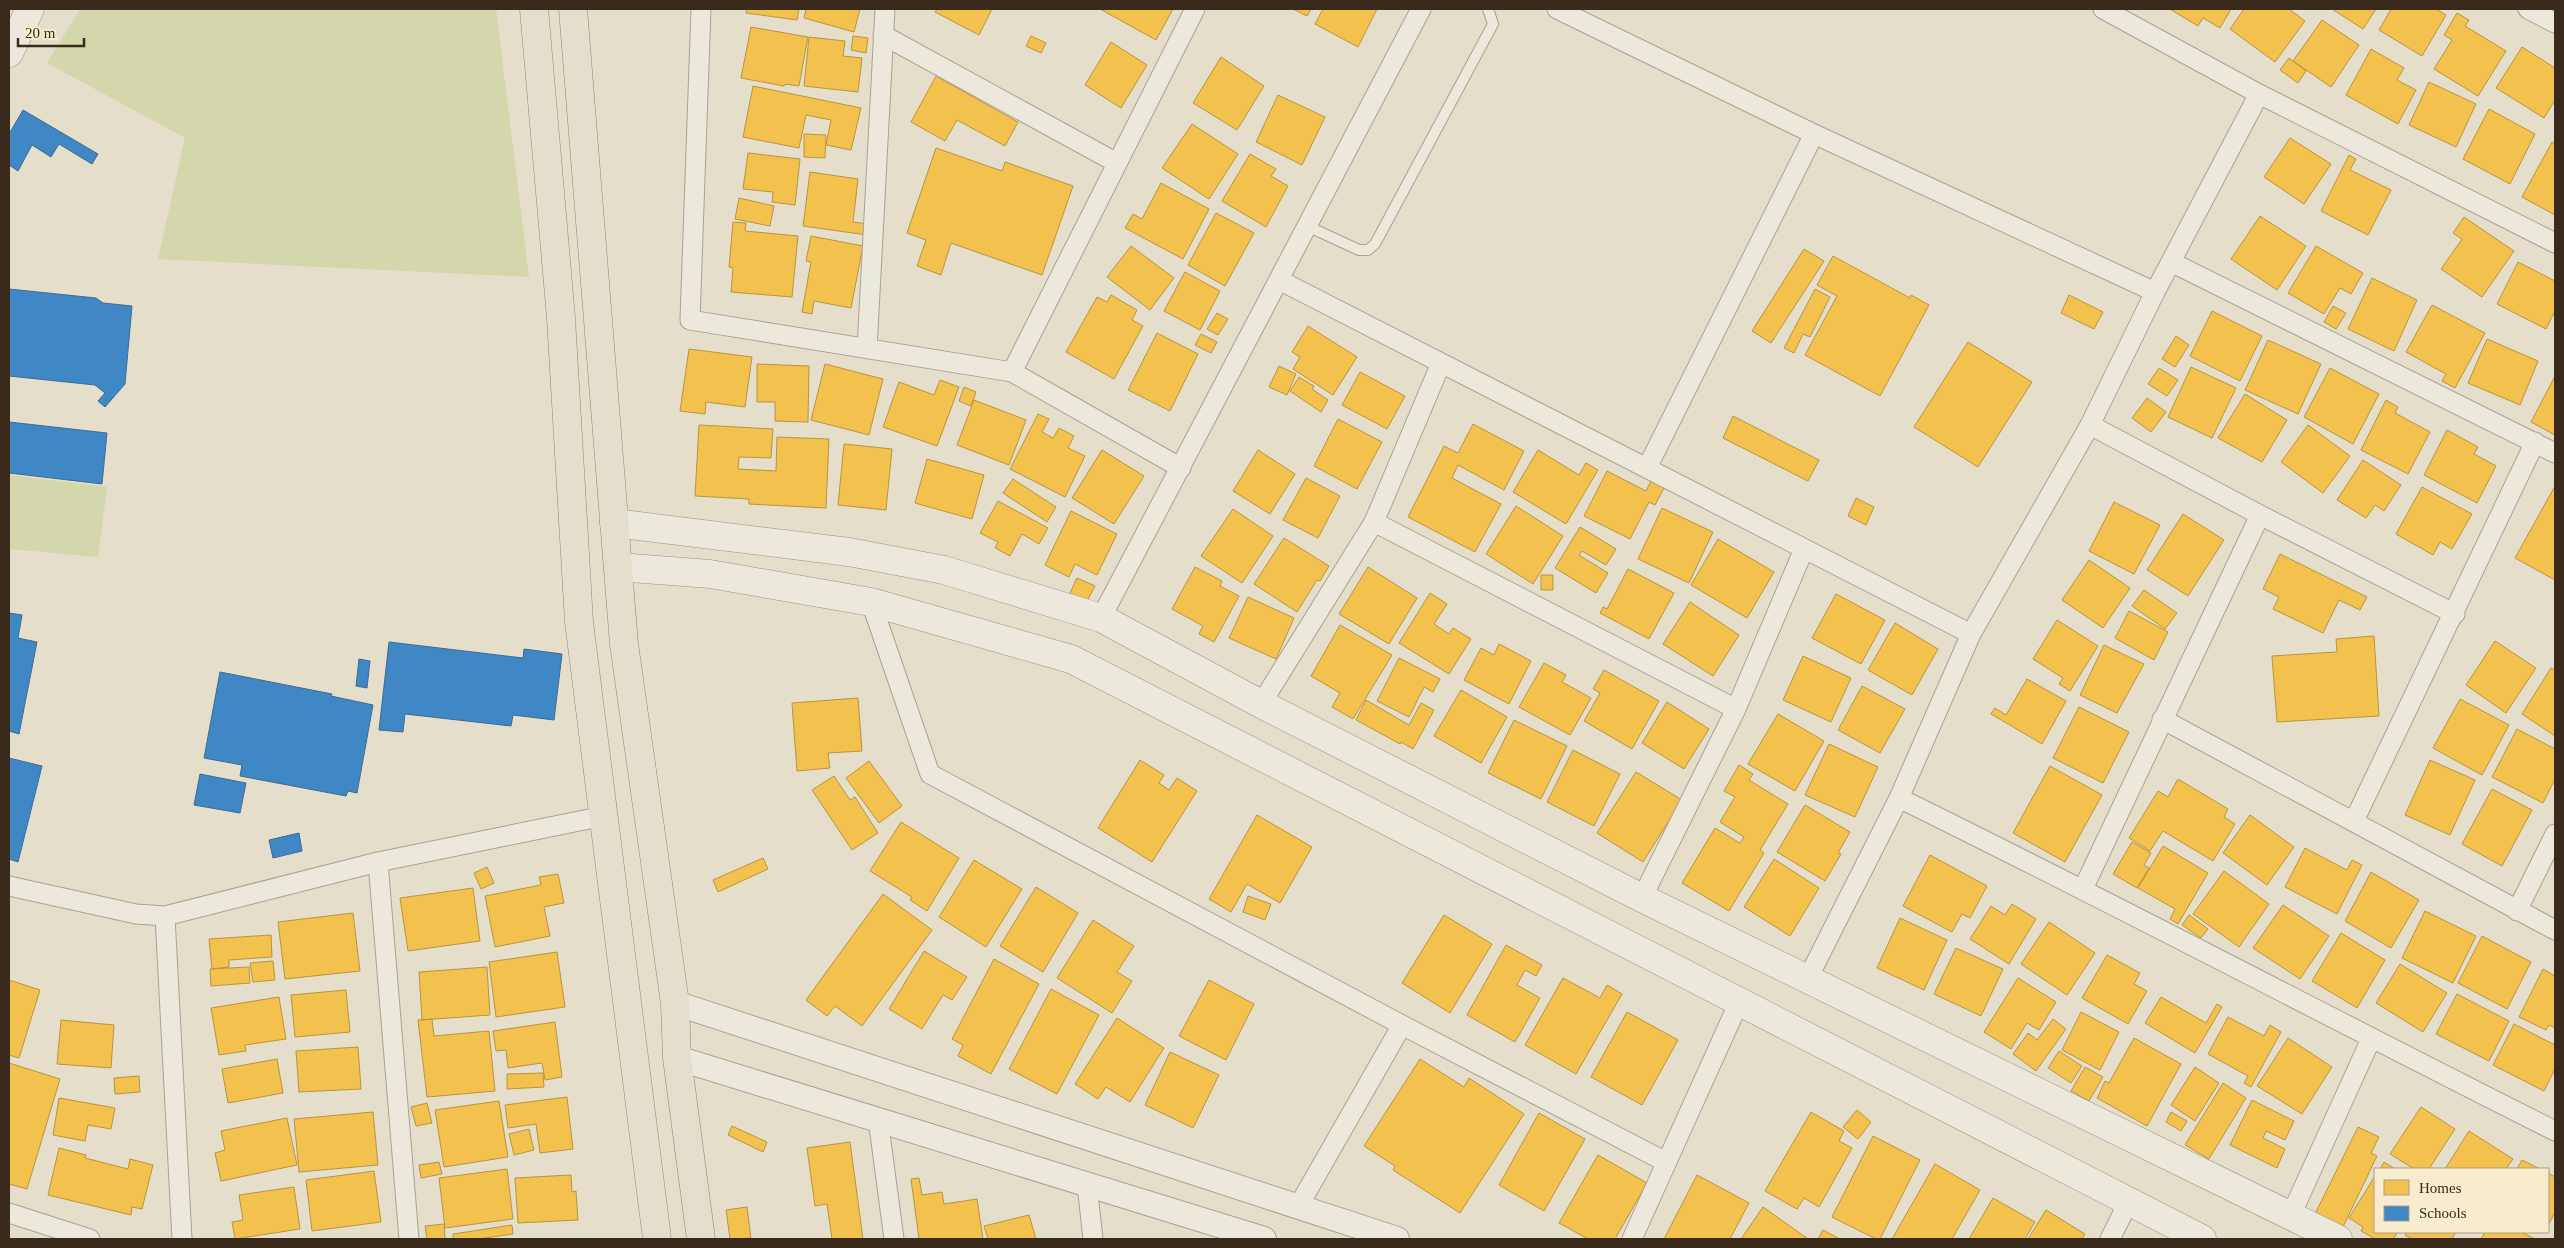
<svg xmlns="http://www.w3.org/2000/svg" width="2564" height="1248" font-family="'Times New Roman',serif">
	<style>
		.green { fill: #d4d6ab }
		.homes { fill: #f2c14e; stroke: #ba943f }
		.schools { fill: #3f88c5; stroke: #3d6c92 }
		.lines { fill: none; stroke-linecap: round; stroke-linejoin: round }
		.service-casing { stroke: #aaa294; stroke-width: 12 }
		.minor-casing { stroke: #aaa294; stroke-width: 21 }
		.tertiary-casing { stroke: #aaa294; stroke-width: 26 }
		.secondary-casing { stroke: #999284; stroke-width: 29 }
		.primary-casing { stroke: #8f887a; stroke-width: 29 }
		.service { stroke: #ede8dc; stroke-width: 10 }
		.minor { stroke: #ede8dc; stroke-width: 19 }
		.tertiary { stroke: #ede8dc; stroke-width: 24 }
		.secondary { stroke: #ede8dc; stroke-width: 28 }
		.primary { stroke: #e4decd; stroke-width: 28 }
	</style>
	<rect width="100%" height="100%" fill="#e5deca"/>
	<!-- green -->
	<path class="green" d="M80,9H496L529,277L158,259L185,138L47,63Z
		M9,475L107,487L98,557L9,549Z"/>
	<!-- homes -->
	<path class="homes" d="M747,9H799L797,20L746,13Z
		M806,9H860L854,32L804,18Z
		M937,9H992L979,35L935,12Z
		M1100,9H1173L1156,40Z
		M1293,9H1311L1307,16Z
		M1323,9H1377L1358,47L1315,24Z
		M2170,9H2231L2220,28L2203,18L2198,26Z
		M2244,9H2289L2305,21L2275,62L2230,29Z
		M2332,9H2376L2363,29Z
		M2391,9H2436L2446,15L2422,56L2379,30Z
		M2457,13L2469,20L2465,26L2506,51L2478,96L2434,69L2452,40L2444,35Z
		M2322,20L2359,45L2331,87L2293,61Z
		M751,27L808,37L799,86L785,84L784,86L741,78Z
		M853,36L868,38L866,53L851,50Z
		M1031,36L1046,43L1041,53L1026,46Z
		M809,37L845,41L843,56L862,58L858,92L804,86Z
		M1111,42L1147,65L1121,108L1085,85Z
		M2522,47L2555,68V100L2544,118L2496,88Z
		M2371,49L2404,68L2397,80L2416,90L2398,124L2346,95Z
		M1221,57L1264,86L1237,130L1193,103Z
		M2289,58L2306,71L2298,83L2280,70Z
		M936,76L1018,122L1005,146L957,120L945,141L911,122Z
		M2429,82L2476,104L2456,147L2409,125Z
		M753,86L861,108L851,150L826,145L831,120L806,115L799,148L743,137Z
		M1278,95L1325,117L1302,165L1256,142Z
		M2489,109L2535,134L2510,184L2463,159Z
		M1192,124L1238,154L1209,199L1162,168Z
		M804,134L826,135L825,158L804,157Z
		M2290,138L2331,164L2304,204L2264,177Z
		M2552,142L2555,144V215L2522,197Z
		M936,148L1002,171L1005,162L1073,186L1042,275L951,243L941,275L917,266L926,240L907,233Z
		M748,153L800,159L795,205L772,202L773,192L743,189Z
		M1250,154L1276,169L1271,176L1288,186L1266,227L1222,201Z
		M2349,155L2356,159L2350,170L2391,190L2368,235L2321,211Z
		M810,172L858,179L853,222L868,224L867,235L803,226Z
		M1161,183L1209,209L1183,259L1125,228L1133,214L1142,219Z
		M739,198L774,206L770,226L735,219Z
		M1216,213L1254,233L1225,286L1188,265Z
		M2260,216L2306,246L2277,290L2231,259Z
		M2464,217L2514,251L2482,297L2441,269L2462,239L2453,233Z
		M733,222L746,223L745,231L798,236L792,297L731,292L733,268L729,267Z
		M811,236L863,246L851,308L814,301L812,314L802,312L811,262L806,261Z
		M1131,246L1174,278L1150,310L1107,277Z
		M2316,246L2363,273L2351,294L2340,288L2324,314L2288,293Z
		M1804,249L1824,261L1771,343L1752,331Z
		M1833,256L1910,298L1911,295L1929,305L1880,396L1805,355L1837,296L1817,285Z
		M2518,262L2555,281V311L2546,329L2497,304Z
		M1185,272L1220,291L1200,330L1164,311Z
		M2372,278L2417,300L2394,351L2348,329Z
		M1815,289L1830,297L1810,337L1803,334L1794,353L1784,348Z
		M1111,295L1137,310L1132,320L1143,326L1114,379L1066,352L1097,297L1107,302Z
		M2069,295L2103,312L2094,329L2061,313Z
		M2432,305L2485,333L2455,388L2442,381L2446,374L2406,352Z
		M2333,306L2346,313L2336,329L2324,322Z
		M2212,311L2262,336L2240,381L2190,356Z
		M1217,313L1228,319L1218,335L1207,329Z
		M1308,326L1357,357L1333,395L1293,369L1300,357L1292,352Z
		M1157,333L1198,354L1170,411L1128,390Z
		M1201,334L1217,342L1211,353L1195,345Z
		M2176,336L2189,345L2175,367L2162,359Z
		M2487,339L2538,361L2520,405L2468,383Z
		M2268,340L2321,364L2298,414L2245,390Z
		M1968,342L2032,382L1978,467L1914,427Z
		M689,349L752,357L745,407L706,402L705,414L680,411Z
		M757,364L809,366L808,422L775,421V402H757Z
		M825,364L883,379L869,435L811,420Z
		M1279,366L1296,374L1287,395L1269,387Z
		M2191,367L2236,388L2212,438L2168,417Z
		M2159,368L2178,380L2167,396L2148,384Z
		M2330,368L2379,394L2353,444L2304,417Z
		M1360,372L1405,396L1387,429L1342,405Z
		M2555,376V435L2531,422Z
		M1299,377L1314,386L1312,389L1328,400L1321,412L1290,391Z
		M940,380L959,387L937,446L883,427L899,382L934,395Z
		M964,387L976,392L971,406L959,401Z
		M2245,394L2287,420L2262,462L2218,438Z
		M2147,398L2166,412L2151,432L2132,418Z
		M974,400L1026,420L1009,465L957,445Z
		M2386,400L2398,407L2395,413L2430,432L2408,474L2361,450Z
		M1038,414L1049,419L1042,432L1053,438L1059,428L1074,436L1068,448L1085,456L1065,497L1010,469Z
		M1733,416L1819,460L1808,481L1723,438Z
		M1338,419L1382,442L1357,489L1314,466Z
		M1473,424L1524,451L1504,490L1458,465L1452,478L1501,504L1475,552L1408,517L1444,446L1458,453Z
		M699,425L773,429L771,458L739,457L738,469L776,471L777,437L829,439L826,508L749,504V499L695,496Z
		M2308,425L2350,456L2323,493L2281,462Z
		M2447,430L2478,447L2474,454L2496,466L2477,503L2424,475Z
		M844,444L892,449L886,510L838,505Z
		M1102,450L1144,476L1114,524L1072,498Z
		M1258,450L1295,474L1270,514L1233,491Z
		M1538,450L1579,475L1586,463L1598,470L1566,524L1513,492Z
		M927,459L984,475L972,519L915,503Z
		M2363,460L2401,485L2384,511L2375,505L2366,518L2337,500Z
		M1607,471L1646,491L1652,479L1665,486L1655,505L1649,502L1630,539L1584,516Z
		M1306,478L1340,496L1318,538L1283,520Z
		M1013,479L1056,507L1047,522L1003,493Z
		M2555,486V580L2515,558Z
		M2422,487L2472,514L2452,549L2440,542L2433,555L2396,534Z
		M1856,498L1874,507L1866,525L1848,516Z
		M998,501L1048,528L1039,544L1022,534L1010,556L995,548L998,542L980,533Z
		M2114,502L2160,525L2134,574L2089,551Z
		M1516,506L1563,536L1533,584L1486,554Z
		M1662,508L1713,532L1689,583L1638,559Z
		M1233,509L1273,536L1242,583L1201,556Z
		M1071,511L1117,534L1097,575L1075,564L1069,577L1045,565Z
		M2183,514L2224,540L2188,596L2147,570Z
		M1580,527L1616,549L1606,565L1582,551L1579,555L1608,573L1596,593L1555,568Z
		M1284,538L1329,566L1320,581L1317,580L1297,612L1254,584Z
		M1718,539L1774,572L1747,618L1691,585Z
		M2280,554L2367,597L2360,610L2339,600L2323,633L2273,609L2279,597L2263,589Z
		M2089,560L2130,588L2103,628L2062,600Z
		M1195,567L1222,581L1220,586L1239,596L1214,642L1199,634L1203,626L1172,609Z
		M1368,567L1417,598L1389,644L1339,614Z
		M1628,569L1674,593L1649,639L1600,613L1603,607L1607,609Z
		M1541,575H1553V590H1541Z
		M1077,578L1095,586L1086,603L1069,595Z
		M2144,590L2177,613L2165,629L2132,606Z
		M1430,593L1447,604L1434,624L1449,634L1453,628L1471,639L1449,674L1399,643Z
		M1836,594L1885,620L1861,664L1812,638Z
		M1248,597L1294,618L1276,659L1229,638Z
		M1690,602L1739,635L1713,676L1663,644Z
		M2129,611L2168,632L2154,660L2115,638Z
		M2057,620L2098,646L2070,691L2059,684L2063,678L2033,659Z
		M1895,623L1938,649L1912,695L1868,670Z
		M1340,625L1392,655L1353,719L1332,707L1340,693L1311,676Z
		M2374,636L2379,716L2277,722L2272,656L2337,652L2336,639Z
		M2495,641L2536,668L2506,713L2466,685Z
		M1499,644L1531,661L1509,704L1464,680L1481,648L1494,655Z
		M2104,645L2144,664L2117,713L2080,695Z
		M1803,656L1851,678L1831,722L1783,700Z
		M1399,658L1440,679L1433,692L1424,687L1409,717L1377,701Z
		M1544,663L1566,675L1562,682L1591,698L1570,735L1519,707Z
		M2551,668L2555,670V736L2522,714Z
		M1604,670L1659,701L1632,749L1584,721L1600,693L1593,689Z
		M2027,679L2066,701L2042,744L1991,714L1995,708L2006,715Z
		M1862,686L1905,709L1880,753L1838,730Z
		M1461,690L1507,717L1481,763L1434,736Z
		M858,698L862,751L828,753L830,768L797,771L792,703Z
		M2460,699L2509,725L2482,775L2433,748Z
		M1366,700L1409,725L1421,703L1434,710L1413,749L1401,742L1400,744L1356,720Z
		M1667,702L1709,729L1684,769L1642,743Z
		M2079,707L2129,732L2103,783L2053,758Z
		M1778,714L1824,741L1795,791L1748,764Z
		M1514,720L1567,746L1541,799L1488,773Z
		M2517,729L2555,749V779L2543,803L2492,777Z
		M1829,744L1878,767L1855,817L1805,795Z
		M1573,750L1620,774L1594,826L1547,802Z
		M1140,760L1164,775L1159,783L1169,790L1177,778L1197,791L1152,862L1098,828Z
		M2430,760L2475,780L2450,835L2405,815Z
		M869,761L902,806L879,823L846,778Z
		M1739,765L1753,774L1749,780L1788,804L1760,850L1764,853L1729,911L1682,883L1715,828L1740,843L1744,837L1720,822L1735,797L1724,791Z
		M2050,766L2102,795L2065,862L2013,833Z
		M1636,772L1682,800L1643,862L1597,833Z
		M834,776L850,800L855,797L878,833L852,850L812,790Z
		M2178,779L2228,809L2224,817L2235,824L2213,861L2163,831L2150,851L2129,838L2158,791L2168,797Z
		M2492,789L2532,810L2502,866L2462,844Z
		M1805,805L1850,832L1838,853L1841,854L1825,881L1777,852Z
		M1257,815L1312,847L1280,903L1247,884L1231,912L1209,899Z
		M2250,815L2294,847L2267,885L2223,853Z
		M901,822L959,858L927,911L910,900L912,897L870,871Z
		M2132,842L2151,853L2144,865L2149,868L2137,888L2113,874Z
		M2163,846L2208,873L2178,924L2170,919L2175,909L2138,888Z
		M2305,848L2347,870L2352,860L2362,865L2337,914L2285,887Z
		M1930,855L1987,886L1970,918L1962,914L1952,932L1903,906Z
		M763,858L768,869L718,892L713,880Z
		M1774,859L1819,888L1790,936L1744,907Z
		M974,860L1022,889L986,947L939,917Z
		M487,867L494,883L481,889L474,873Z
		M2224,871L2269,904L2239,947L2193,914Z
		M2371,872L2419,900L2391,948L2345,921Z
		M558,874L564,903L544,907L550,936L495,947L485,896L541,885L539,877Z
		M1036,887L1078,913L1043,972L1000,946Z
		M473,888L480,941L408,951L400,898Z
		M883,894L932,930L862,1026L835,1006L827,1016L806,1000Z
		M1248,896L1271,904L1265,920L1243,912Z
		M2012,904L2036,919L2009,964L1970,939L1991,906L2005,915Z
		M2283,905L2329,936L2300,979L2253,948Z
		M2425,911L2476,936L2453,983L2402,958Z
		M353,913L360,971L285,979L278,922Z
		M1444,915L1492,944L1450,1013L1402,983Z
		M2189,915L2208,929L2201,938L2182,925Z
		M1900,918L1947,940L1924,990L1877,968Z
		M1093,920L1134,946L1117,972L1132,981L1112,1013L1057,978Z
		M2049,922L2095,953L2067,995L2021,964Z
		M2341,933L2385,960L2357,1008L2312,981Z
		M271,935L272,957L229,960V967L212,969L209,939Z
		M2482,936L2531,962L2507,1009L2458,983Z
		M1506,945L1542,965L1536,976L1525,970L1517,985L1540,998L1515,1042L1467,1015Z
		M1956,948L2003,969L1981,1016L1934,994Z
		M924,951L967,977L952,1000L943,995L922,1029L889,1009Z
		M557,952L565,1007L496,1017L489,962Z
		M2107,955L2140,973L2134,984L2147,991L2128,1024L2082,998Z
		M994,959L1039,984L991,1074L958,1056L963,1045L952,1039Z
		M273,961L275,980L253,982L250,963Z
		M2400,964L2447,993L2423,1032L2376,1003Z
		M249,967L250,983L211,986L210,969Z
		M487,967L490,1015L422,1020L419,972Z
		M2543,969L2555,976V1028L2549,1025L2546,1030L2519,1017Z
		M1563,978L1600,998L1607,985L1622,994L1576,1074L1525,1045Z
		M2018,978L2056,1002L2039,1030L2027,1023L2011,1049L1984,1032Z
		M9,980L40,990L19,1058L9,1055Z
		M1209,980L1254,1004L1226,1060L1179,1036Z
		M1051,989L1099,1015L1057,1094L1009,1069Z
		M346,990L350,1032L295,1037L291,995Z
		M2457,994L2509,1021L2489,1061L2436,1034Z
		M279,997L286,1039L245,1045L246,1051L219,1055L211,1008Z
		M2161,997L2206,1023L2217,1004L2222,1007L2195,1053L2145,1023Z
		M1627,1012L1678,1040L1642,1105L1591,1077Z
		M2081,1012L2119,1032L2100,1070L2062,1050Z
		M2228,1017L2264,1036L2270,1025L2281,1032L2251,1087L2244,1083L2248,1076L2208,1054Z
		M1117,1018L1164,1048L1130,1102L1106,1087L1098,1099L1075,1084Z
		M432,1019L434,1036L489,1031L495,1091L427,1097L418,1020Z
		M2053,1019L2066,1029L2036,1071L2013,1054L2028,1033L2037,1040Z
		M61,1020L114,1025L111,1068L57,1064Z
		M555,1022L562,1077L545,1080L542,1063L508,1068L506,1050L496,1051L493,1031Z
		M2514,1024L2555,1045V1069L2544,1091L2493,1065Z
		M2134,1038L2181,1064L2147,1126L2097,1098L2105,1081L2109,1083Z
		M2288,1038L2332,1067L2302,1114L2257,1086Z
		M358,1047L361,1089L299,1092L296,1051Z
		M2059,1051L2082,1066L2071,1083L2048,1068Z
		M1170,1052L1219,1075L1193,1128L1145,1105Z
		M277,1059L283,1093L228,1103L222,1069Z
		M1420,1059L1464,1087L1469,1078L1524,1114L1460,1213L1393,1170L1395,1166L1364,1146Z
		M9,1063L60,1079L27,1189L9,1184Z
		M2085,1067L2103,1077L2089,1101L2071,1091Z
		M2195,1067L2219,1083L2195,1121L2171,1105Z
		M543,1073L544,1087L507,1089V1074Z
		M139,1076L140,1092L115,1094L114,1078Z
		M2223,1083L2246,1098L2209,1159L2185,1145Z
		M567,1097L573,1149L540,1153L536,1124L508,1128L505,1105Z
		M59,1098L115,1108L111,1129L88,1125L85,1141L53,1135Z
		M2252,1100L2294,1121L2285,1140L2266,1131L2263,1138L2285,1149L2277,1168L2230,1145Z
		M499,1101L508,1157L444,1167L435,1110Z
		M427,1103L432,1123L416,1126L411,1107Z
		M2421,1107L2455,1129L2429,1169H2414L2390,1154Z
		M1857,1110L1871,1122L1858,1139L1843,1127Z
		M373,1112L378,1165L299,1172L294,1119Z
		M1811,1112L1844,1131L1839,1141L1852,1148L1819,1207L1804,1198L1797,1209L1765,1191Z
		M2171,1112L2187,1121L2181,1131L2166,1122Z
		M1539,1113L1585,1139L1544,1211L1499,1185Z
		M287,1118L297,1165L221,1181L215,1153L225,1150L221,1131Z
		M732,1126L767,1142L763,1152L728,1135Z
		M2358,1127L2379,1137L2371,1153L2377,1156L2343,1227L2315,1214Z
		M529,1129L534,1150L514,1155L509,1134Z
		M2469,1131L2513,1159L2506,1169H2445Z
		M1873,1136L1920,1160L1880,1239H1876L1832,1217Z
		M850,1142L863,1239H832L827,1204L815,1206L807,1148Z
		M59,1148L86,1155L85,1158L128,1169L130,1159L153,1165L142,1209L132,1207L131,1215L48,1195Z
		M1598,1155L1647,1183L1615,1239H1588L1559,1223Z
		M2522,1160L2540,1169H2517Z
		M439,1162L442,1174L421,1178L419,1165Z
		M2384,1162L2395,1169H2380Z
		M1935,1164L1980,1190L1952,1239H1892Z
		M507,1169L513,1219L445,1228L439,1178Z
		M374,1171L381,1222L312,1231L306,1180Z
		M2548,1173L2555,1177V1212L2548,1226Z
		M571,1175L572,1192L576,1191L578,1220L518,1223L515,1178Z
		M1697,1175L1749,1203L1730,1239H1664Z
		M2375,1176V1232H2398L2393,1239H2375L2361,1231L2363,1227L2349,1218Z
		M919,1178L922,1195L942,1192L944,1204L977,1199L983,1239H919L911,1179Z
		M294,1187L300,1229L235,1239L232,1222L243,1220L239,1195Z
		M1993,1198L2035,1222L2025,1239H1969Z
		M747,1207L751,1238L730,1239L726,1210Z
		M1763,1207L1808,1239H1741Z
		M2046,1210L2085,1234L2082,1239H2028Z
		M1029,1215L1036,1239H988L984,1226Z
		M444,1224L445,1239H427L425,1226Z
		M512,1225L513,1234L478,1239H453V1234Z
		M1823,1230L1840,1239H1818Z
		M2407,1232H2456L2452,1239H2412L2405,1235Z
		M2485,1232H2521L2535,1239H2481Z"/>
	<!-- schools -->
	<path class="schools" d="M23,110L98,154L92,164L59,144L51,157L32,145L18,171L9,165V134Z
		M9,289L96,298L103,303L132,306L125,384L105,407L98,401L105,393L95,385L9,376Z
		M9,422L107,433L102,484L9,473Z
		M9,613L22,615L18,638L37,642L19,734L9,731Z
		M389,642L523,658L524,649L562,654L554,720L513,715L511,726L405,714L403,732L379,730Z
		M359,659L370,661L367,688L356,686Z
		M220,672L332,694L331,696L373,705L357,793L348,791L346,796L240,776L242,765L204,758Z
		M9,758L42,766L18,862L9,859Z
		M200,774L246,783L240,813L194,805Z
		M299,833L302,851L273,858L269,840Z"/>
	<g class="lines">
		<!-- service casing -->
		<g class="service-casing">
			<path id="service" d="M1307,226L1359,250H1368L1375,244L1493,24L1488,9"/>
		</g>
		<!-- minor casing -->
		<g class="minor-casing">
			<path id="minor" d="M701,9L690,320L1012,372L1181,468
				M1557,9L1814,134L2155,292
				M2103,9L2259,94L2555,243
				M2528,9L2555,23
				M883,35L1117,163
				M2171,262L2555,453
				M1279,280L1971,634
				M867,349L885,9
				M1012,372L1195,9
				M2090,425L2260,515L2455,614
				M1647,468L1814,134
				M1374,522L1736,709
				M871,602L930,774L1402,1025L1666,1162
				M1101,618L1421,9
				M1261,704L1374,522L1441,363
				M2162,719L2555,930
				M1899,798C2119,906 2336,1021 2555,1131
				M2354,821L2535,442
				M378,862L409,1239
				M9,886L136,914L165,916L378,862L604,816
				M2083,889L2260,515
				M1642,898L1736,709L1804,549
				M2517,911L2555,834
				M165,916L182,1239
				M1807,980L1899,798L1971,634L2090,425L2155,292L2259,94
				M878,1119L894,1239
				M1087,1185L1093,1239
				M1298,1207L1402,1025
				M9,1213L90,1239
				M2291,1215L2371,1039
				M1632,1239L1739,1002
				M2110,1239L2129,1201"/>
		</g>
		<!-- tertiary casing -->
		<g class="tertiary-casing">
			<path id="tertiary" d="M675,1003L1397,1239
				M677,1058L1264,1239"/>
		</g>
		<!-- secondary casing -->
		<g class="secondary-casing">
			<path id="secondary" d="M9,53L30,9
				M614,523L849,552L944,570L1101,618L1261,704L1642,898L2338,1239
				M618,567L710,574L871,602L1071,659L2202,1239"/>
		</g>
		<!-- primary casing -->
		<g class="primary-casing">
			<path id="primary" d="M534,9L561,318L579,622L657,1239
				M573,9L624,644L675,1003L677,1058L701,1239"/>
		</g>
		<!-- service -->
		<use href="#service" class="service"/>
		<!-- minor -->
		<use href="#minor" class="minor"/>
		<!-- tertiary -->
		<use href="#tertiary" class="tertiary"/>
		<!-- secondary -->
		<use href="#secondary" class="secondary"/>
		<!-- primary -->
		<use href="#primary" class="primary"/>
	</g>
	<!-- border -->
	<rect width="2564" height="1248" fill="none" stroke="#392a1b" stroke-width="20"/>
	<!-- legend -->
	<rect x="2374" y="1168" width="175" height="65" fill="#f8ecce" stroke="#ac9e86"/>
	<rect x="2384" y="1180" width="25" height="15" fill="#f2c14e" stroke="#ac9e86"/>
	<text x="2419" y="1193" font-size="15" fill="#392a1b">Homes</text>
	<rect x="2384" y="1206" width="25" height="15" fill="#3f88c5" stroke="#ac9e86"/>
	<text x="2419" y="1218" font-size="15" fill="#392a1b">Schools</text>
	<!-- scale -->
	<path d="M18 38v8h66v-8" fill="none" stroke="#392a1b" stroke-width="2.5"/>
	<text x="25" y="38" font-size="15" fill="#392a1b" stroke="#f8ecce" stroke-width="4" paint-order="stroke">20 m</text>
</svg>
